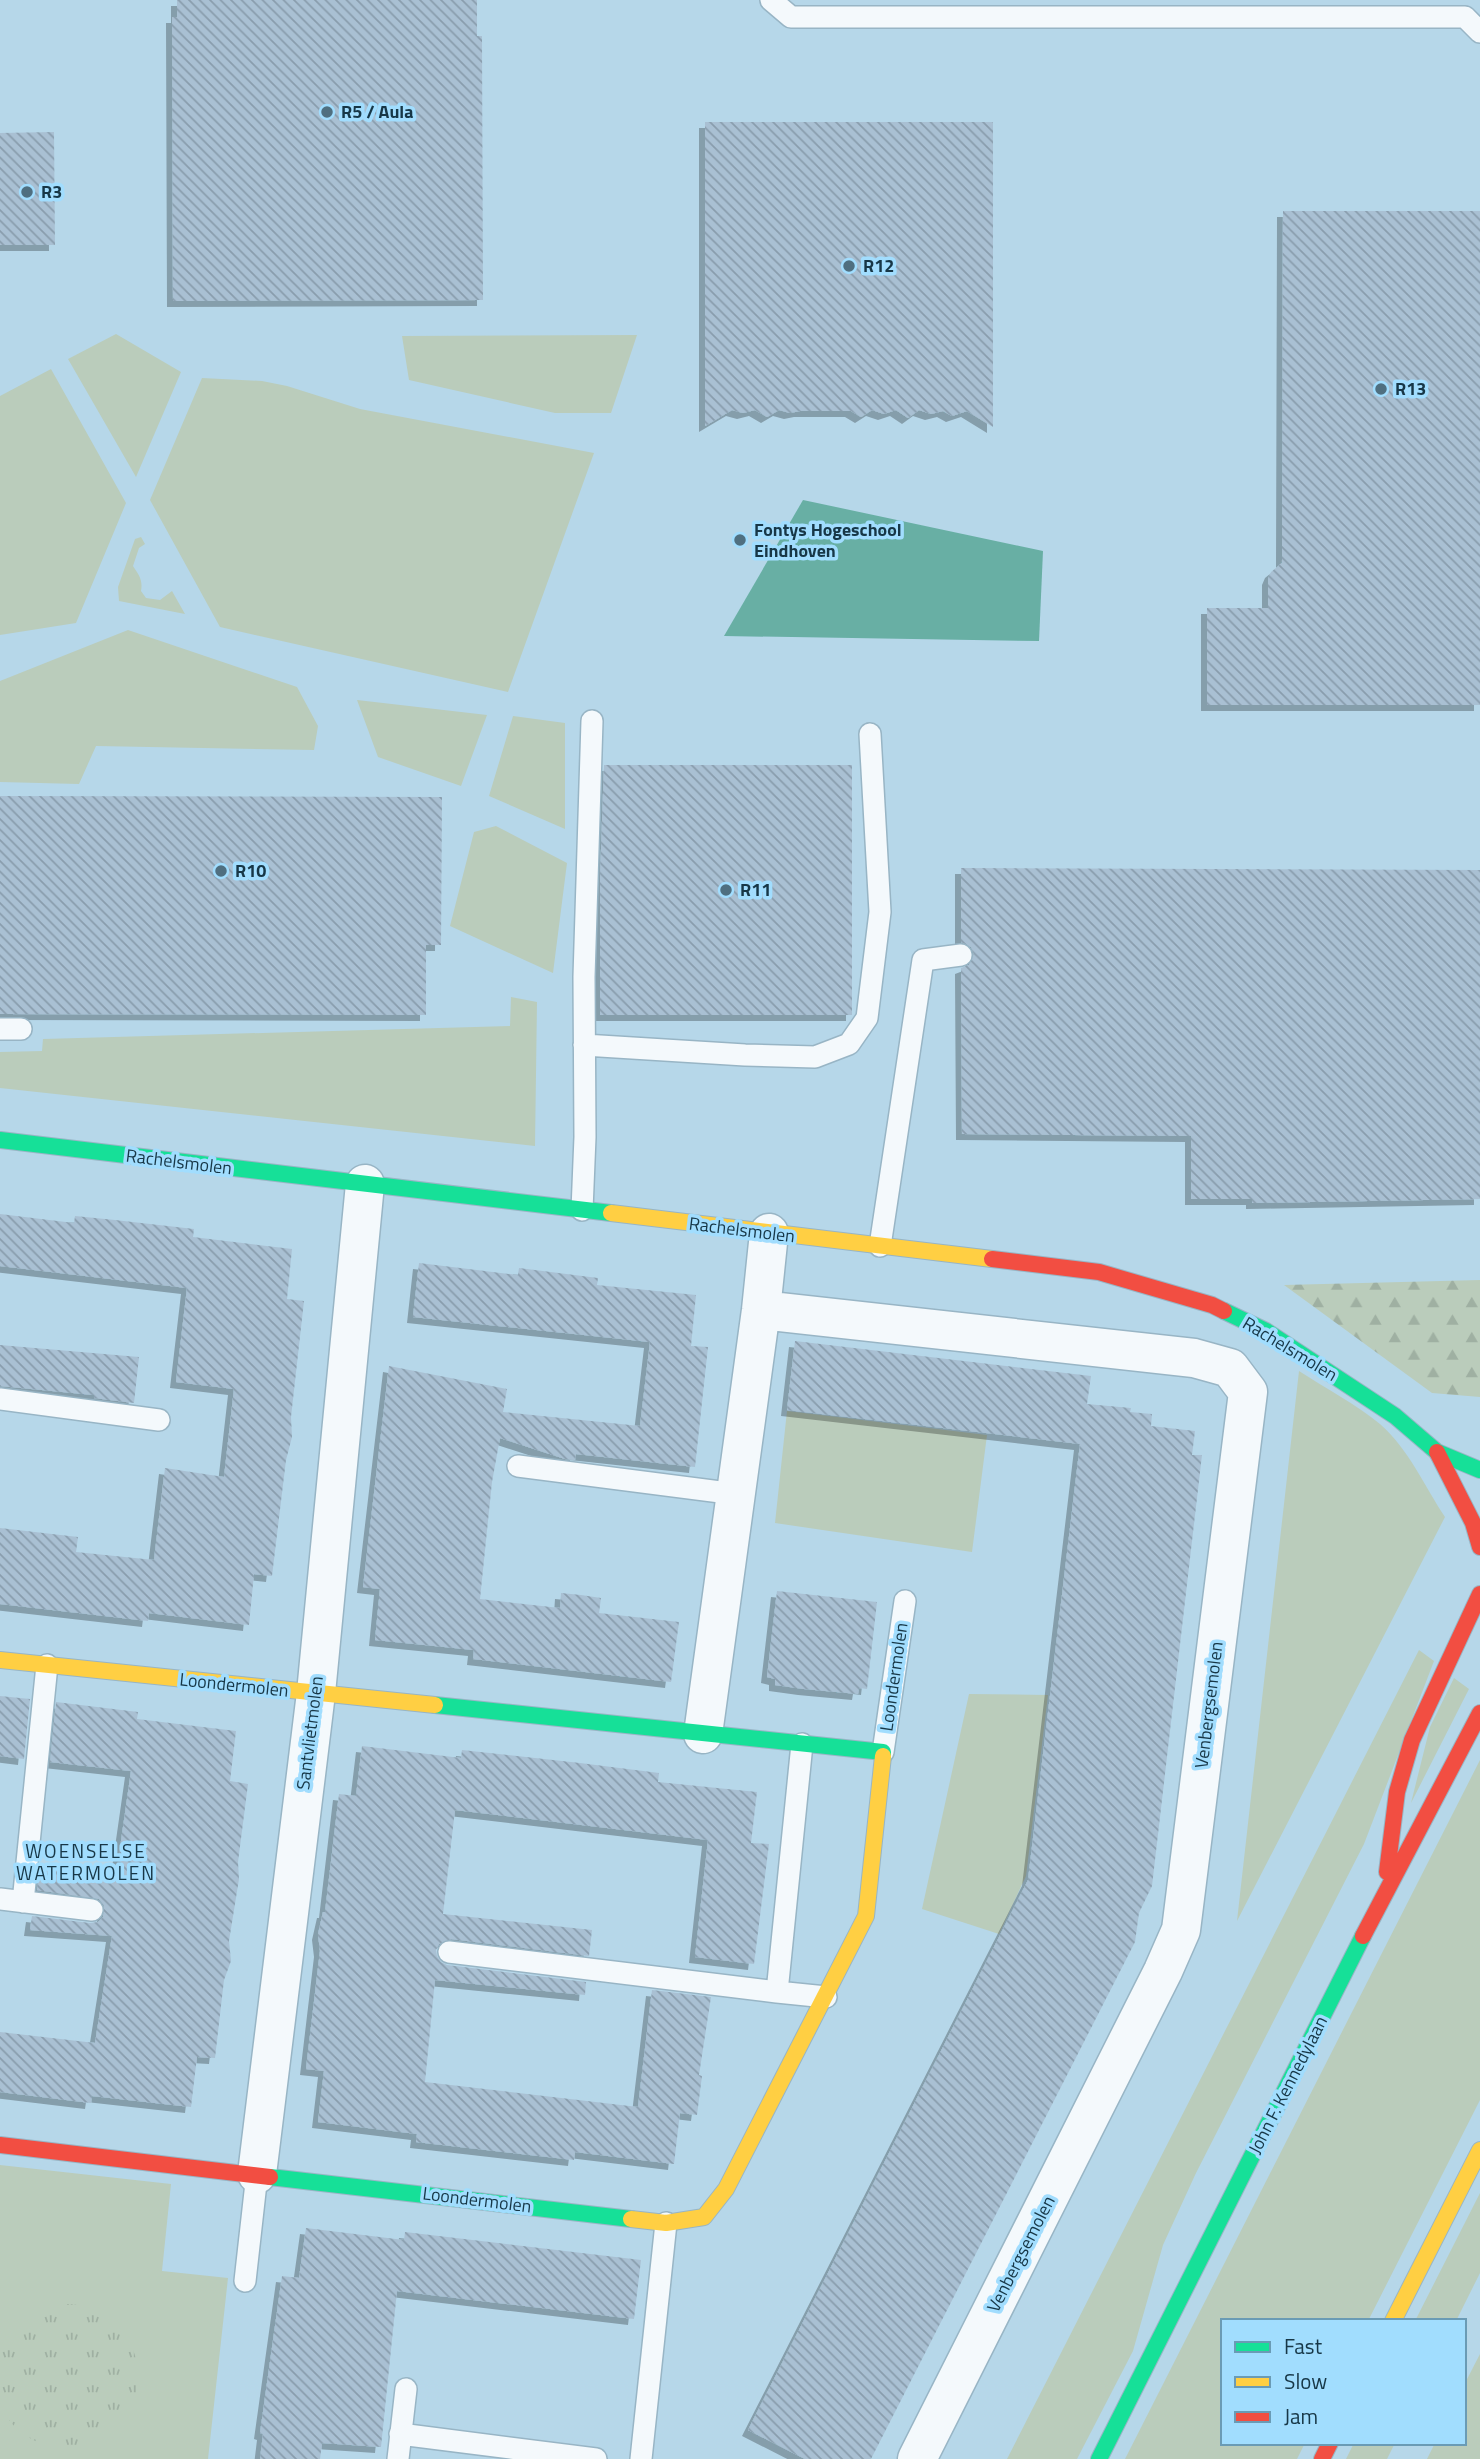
<svg xmlns="http://www.w3.org/2000/svg" width="1480" height="2459" font-family="'Titillium Web',sans-serif">
	<style>
		.green { fill: #baccbb }
		.forest { fill: url(#forest-firs) }
		.park { fill: url(#park-tufts) }
		.water { fill: #68afa4 }
		.building { fill: url(#building-back-hatch); filter: url(#shadow) }
		.lines { fill: none; stroke-linecap: round; stroke-linejoin: round }
		.lane-casing { stroke: #98b5c5; stroke-width: 24 }
		.street-casing { stroke: #98b5c5; stroke-width: 41 }
		.fast-casing { stroke: #98b5c5; stroke-width: 18 }
		.slow-casing { stroke: #98b5c5; stroke-width: 18 }
		.jam-casing { stroke: #98b5c5; stroke-width: 18 }
		.lane { stroke: #f4f9fc; stroke-width: 21 }
		.street { stroke: #f4f9fc; stroke-width: 38 }
		.fast { stroke: #16e098; stroke-width: 16 }
		.slow { stroke: #ffcf43; stroke-width: 16 }
		.jam { stroke: #f24e42; stroke-width: 16 }
		.poi-dot { fill: #4f6f80; stroke: #a1ddfe; stroke-width: 2.5 }
		.labels { text-anchor: middle; stroke-width: 7; stroke-linejoin: round; paint-order: stroke }
		.poi-label { font-size: 18px; font-weight: bold; fill: #173747; stroke: #a1ddfe; text-anchor: start }
		.street-label { font-size: 18px; fill: #173747; stroke: #a1ddfe }
		.neighbourhood-label { font-size: 19px; letter-spacing: 2px; fill: #173747; stroke: #a1ddfe }
	</style>
	<defs>
		<pattern id="forest-firs" width="22" height="20" patternUnits="userSpaceOnUse" patternTransform="scale(1.75)"><rect width="22" height="20" fill="#baccbb"/><path d="M5 1l3.5 6h-7zM16 11l3.5 6h-7z" fill="#9fb0a2"/></pattern>
		<pattern id="park-tufts" width="24" height="20" patternUnits="userSpaceOnUse" patternTransform="scale(1.75)"><rect width="24" height="20" fill="#baccbb"/><path d="M3 7l-1-3M5 7V3M7 7l1-3M15 17l-1-3M17 17v-4M19 17l1-3" fill="none" stroke="#9fb0a2"/></pattern>
		<pattern id="building-back-hatch" width="6" height="6" patternUnits="userSpaceOnUse" patternTransform="scale(1.75)"><rect width="6" height="6" fill="#a9c0d3"/><path d="M-1 5l2 2M0 0l6 6M5-1l2 2" fill="none" stroke="#899dad"/></pattern>
		<filter id="shadow"><feDropShadow dx="-6" dy="6" stdDeviation="0" flood-color="#0004"/></filter>
	</defs>
	<rect width="100%" height="100%" fill="#b6d7e9"/>
	<!-- green -->
	<path class="green" d="M116,334L181,372L136,477L68,359Z
		M637,335L611,413H555L409,380L402,336Z
		M51,369L126,503L76,623L0,635V396Z
		M202,378L262,381L287,386L360,409L594,453L508,692L220,627L150,500Z
		M141,537L145,544L139,548L133,566C139,575 143,580 141,591L146,598L160,600L172,591L185,614L119,601L118,587L135,539Z
		M128,630L297,687L318,726L314,750L96,746L79,784L0,782V681Z
		M357,700L487,715L461,786L378,757Z
		M513,716L565,723V829L489,796Z
		M496,826L567,863L553,973L450,926L474,832Z
		M511,997L537,1002L535,1146L0,1088V1052L42,1051L43,1039L510,1026Z
		M1299,1371C1325,1388 1356,1404 1380,1424C1408,1448 1425,1487 1445,1517L1237,1921Z
		M787,1411L987,1435L972,1552L775,1523Z
		M1419,1650L1434,1661L1364,1844L1196,2173L1163,2245L1133,2351L1077,2459H1007Z
		M1454,1678L1469,1689L1411,1803L1430,1727Z
		M969,1694L1048,1695L1026,1876L999,1934L922,1909Z
		M1480,1760V2100L1368,2321H1223V2443H1305L1297,2459H1125Z
		M0,2165L171,2184L162,2271L228,2278L208,2459H0Z
		M1480,2193V2273L1456,2321H1415Z
		M1480,2354V2459H1427L1435,2443H1464V2385Z
		M1354,2443H1395L1387,2459H1346Z"/>
	<!-- forest -->
	<path class="forest" d="M1480,1280V1397L1432,1393L1284,1285Z"/>
	<!-- park -->
	<path class="park" d="M-6 2376a72 72 0 1 1 144 0a72 72 0 1 1-144 0Z"/>
	<!-- water -->
	<path class="water" d="M803,500L1043,551L1039,641L724,636Z"/>
	<!-- building -->
	<path class="building" d="M177,0H477V36H482L483,300L173,301L172,17H177Z
		M705,122H993V427L967,411L952,416L943,411L931,414L919,410L908,418L896,410L884,414L872,410L861,417L851,411H800L790,413L779,410L767,417L755,410L743,413L732,410L705,426Z
		M54,132L55,245H0V133Z
		M1283,211H1480V705H1207V608H1268V579L1271,572L1282,563Z
		M604,765H852V1015H600V877Z
		M0,796L442,797L441,945H426V1015L0,1014Z
		M961,868L1480,870V1199L1252,1203V1199H1191V1136L962,1134L961,968L969,965L974,954L971,947L961,942Z
		M0,1214L74,1223L75,1216L115,1220L194,1229L193,1237L292,1249L287,1299L304,1301L291,1417L292,1437L286,1460L272,1576L254,1574L249,1625L149,1613L148,1621L0,1604V1528L78,1537L76,1552L154,1560L165,1468L224,1477L234,1389L176,1382L187,1288L0,1266Z
		M419,1263L518,1275L519,1268L598,1278L597,1285L696,1295L691,1346L708,1347L695,1467L576,1454L575,1460L565,1459L500,1438L492,1482L480,1599L560,1608L561,1593L581,1595L601,1598L599,1613L679,1622L671,1682L473,1659L474,1650L375,1640L380,1589L363,1587L389,1366L507,1389L503,1412L640,1426L650,1342L413,1317Z
		M795,1341L1091,1376L1087,1404L1131,1408L1130,1412L1152,1414L1151,1426L1195,1431L1192,1455H1202L1152,1886L1139,1913L1135,1942L871,2459H805L748,2430L1028,1880L1080,1444L787,1410Z
		M0,1345L139,1357L134,1403L94,1398V1395L0,1386Z
		M777,1591L877,1602L867,1689L859,1688L858,1694L804,1689L775,1685V1679L767,1677Z
		M0,1696L30,1699L24,1759L0,1756Z
		M56,1702L138,1712L137,1719L236,1731L230,1781L248,1784L238,1862L239,1879L229,1941L231,1961L224,1980L215,2058L197,2057L191,2107L92,2096L91,2103L0,2092V2032L95,2043L112,1936L30,1930L32,1916L90,1923L98,1922L103,1917L104,1905L99,1899L37,1890L40,1865L116,1876L131,1771L50,1762Z
		M362,1746L461,1758L462,1750L580,1763L659,1773L658,1782L757,1792L751,1843L769,1844L754,1964L695,1957L708,1840L455,1810L443,1914L592,1930L589,1956L451,1939L439,1944L436,1950L437,1956L441,1962L447,1965L586,1982L585,1995L435,1980L425,2082L638,2107L652,1990L711,1997L699,2075L702,2076L697,2115L680,2113L674,2164L575,2152L574,2160L416,2142L417,2134L318,2122L324,2071L306,2069L320,1951L318,1934L323,1912H325L339,1794L356,1796Z
		M306,2228L404,2240L405,2232L641,2260L634,2319L397,2291L381,2447L322,2443L320,2459H260L263,2434L260,2433L282,2276L299,2278Z"/>
	<g class="lines">
		<!-- lane casing -->
		<g class="lane-casing">
			<path id="lane" d="M771,0L791,17H1465L1480,32
				M0,1029H21
				M584,1045L745,1055L815,1057L849,1044L867,1018L880,912L870,734
				M582,1210L585,1137L584,977L592,721
				M880,1246L923,960L961,955
				M0,1399L159,1420
				M518,1466L736,1494
				M802,1744L777,1992L826,1997
				M883,1752L905,1601
				M0,1899L92,1910
				M23,1902L47,1665
				M449,1952L777,1992
				M245,2281L257,2174
				M400,2434L596,2459
				M398,2459L406,2389
				M641,2459L666,2223"/>
		</g>
		<!-- street casing -->
		<g class="street-casing">
			<path id="street" d="M761,1310L1194,1358L1230,1368L1248,1392L1181,1930L1163,1971L917,2459
				M703,1734L761,1310L769,1233
				M257,2174L316,1693L365,1184"/>
		</g>
		<!-- fast casing -->
		<g class="fast-casing">
			<path id="fast" d="M0,1140L611,1213
				M1224,1311L1266,1331L1395,1416L1437,1452L1480,1470
				M435,1705L883,1752V1756
				M270,2177L631,2219
				M1099,2459L1363,1936"/>
		</g>
		<!-- slow casing -->
		<g class="slow-casing">
			<path id="slow" d="M611,1213L992,1259
				M0,1660L435,1705
				M631,2219L666,2223L704,2217L726,2189L866,1916L883,1756
				M1393,2321L1480,2150"/>
		</g>
		<!-- jam casing -->
		<g class="jam-casing">
			<path id="jam" d="M992,1259L1099,1272L1212,1305L1224,1311
				M1437,1452L1473,1523L1480,1547
				M1387,1872L1397,1792L1412,1740L1480,1594
				M1363,1936L1480,1713
				M0,2145L270,2177
				M1322,2459L1330,2443"/>
		</g>
		<!-- lane -->
		<use href="#lane" class="lane"/>
		<!-- street -->
		<use href="#street" class="street"/>
		<!-- fast -->
		<use href="#fast" class="fast"/>
		<!-- slow -->
		<use href="#slow" class="slow"/>
		<!-- jam -->
		<use href="#jam" class="jam"/>
	</g>
	<!-- markers -->
	<g class="poi-dot">
		<circle cx="327" cy="112" r="7"/>
		<circle cx="27" cy="192" r="7"/>
		<circle cx="849" cy="266" r="7"/>
		<circle cx="1381" cy="389" r="7"/>
		<circle cx="740" cy="540" r="7"/>
		<circle cx="221" cy="871" r="7"/>
		<circle cx="726" cy="890" r="7"/>
	</g>
	<g class="labels">
		<!-- poi labels -->
		<g class="poi-label">
			<text x="341" y="118">R5 / Aula</text>
			<text x="41" y="198">R3</text>
			<text x="863" y="272">R12</text>
			<text x="1395" y="395">R13</text>
			<text x="754" y="536">Fontys Hogeschool<tspan x="754" dy="21">Eindhoven</tspan></text>
			<text x="235" y="877">R10</text>
			<text x="740" y="896">R11</text>
		</g>
		<!-- street labels -->
		<g class="street-label">
			<text transform="translate(179 1162) rotate(7)" y="6">Rachelsmolen</text>
			<text transform="translate(742 1230) rotate(7)" y="6">Rachelsmolen</text>
			<text transform="translate(1290 1349) rotate(31)" y="6">Rachelsmolen</text>
			<text transform="translate(894 1677) rotate(-82)" y="6">Loondermolen</text>
			<text transform="translate(234 1685) rotate(6)" y="6">Loondermolen</text>
			<text transform="translate(1209 1705) rotate(-83)" y="6">Venbergsemolen</text>
			<text transform="translate(310 1733) rotate(-83)" y="6">Santvlietmolen</text>
			<text transform="translate(1288 2085) rotate(-63)" y="6">John F. Kennedylaan</text>
			<text transform="translate(477 2200) rotate(7)" y="6">Loondermolen</text>
			<text transform="translate(1021 2254) rotate(-63)" y="6">Venbergsemolen</text>
		</g>
		<!-- neighbourhood labels -->
		<g class="neighbourhood-label">
			<text x="86" y="1858">WOENSELSE<tspan x="86" dy="22">WATERMOLEN</tspan></text>
		</g>
	</g>
	<!-- legend -->
	<rect x="1221" y="2319" width="245" height="126" fill="#a1ddfe" stroke="#6a9bb5" stroke-width="2"/>
	<rect x="1235" y="2342" width="35" height="10" fill="#16e098" stroke="#6a9bb5" stroke-width="2"/>
	<text x="1284" y="2354" font-size="21" fill="#173747">Fast</text>
	<rect x="1235" y="2377" width="35" height="10" fill="#ffcf43" stroke="#6a9bb5" stroke-width="2"/>
	<text x="1284" y="2389" font-size="21" fill="#173747">Slow</text>
	<rect x="1235" y="2412" width="35" height="10" fill="#f24e42" stroke="#6a9bb5" stroke-width="2"/>
	<text x="1284" y="2424" font-size="21" fill="#173747">Jam</text>
</svg>
